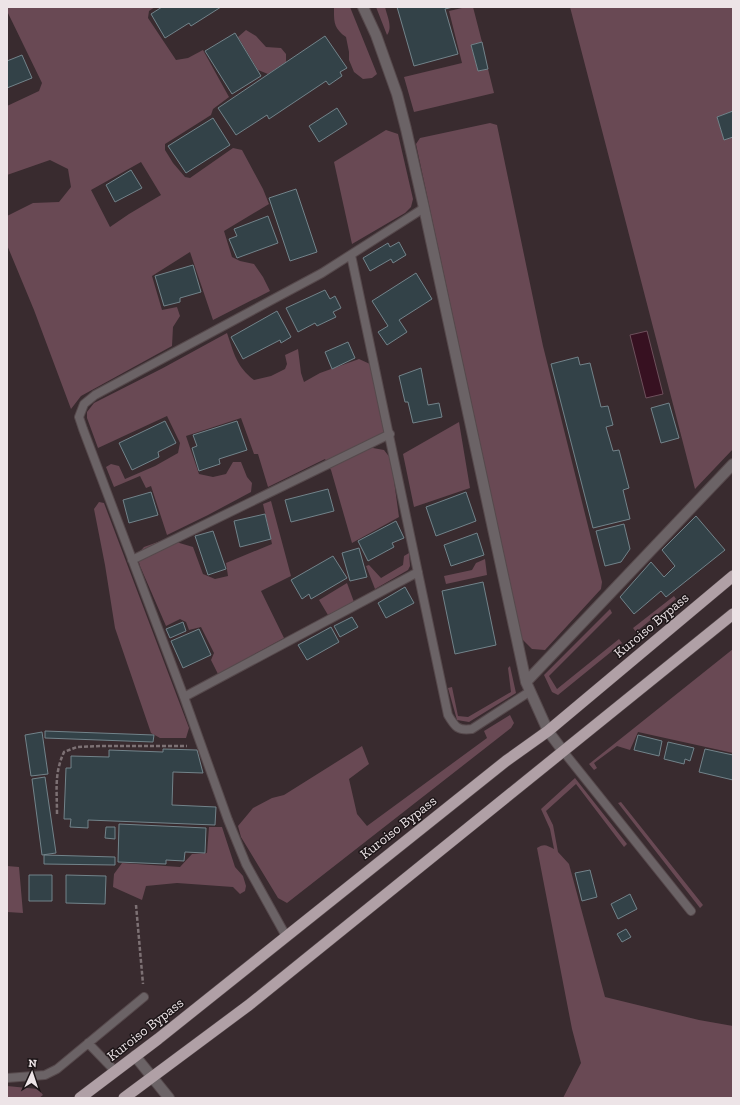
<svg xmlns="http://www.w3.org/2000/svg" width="740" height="1105" font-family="'Zilla Slab',serif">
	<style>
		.green { fill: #694954; fill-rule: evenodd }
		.water { fill: #371121; stroke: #6e505c }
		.building { fill: #334248; stroke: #72838a }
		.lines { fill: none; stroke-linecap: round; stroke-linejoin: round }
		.service-casing { stroke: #56494c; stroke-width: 10 }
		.minor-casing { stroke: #56494c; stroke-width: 12 }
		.tertiary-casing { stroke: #56494c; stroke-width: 12 }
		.trunk-casing { stroke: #56494c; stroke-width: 12 }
		.path { stroke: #7d7174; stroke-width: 2.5; stroke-dasharray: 4 2; stroke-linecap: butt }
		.service { stroke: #6b6366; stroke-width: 8 }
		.minor { stroke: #6b6366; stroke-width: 10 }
		.tertiary { stroke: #6b6366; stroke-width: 10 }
		.trunk { stroke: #b0a0a6; stroke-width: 11 }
		.labels { text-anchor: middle; stroke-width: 3; stroke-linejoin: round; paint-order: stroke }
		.street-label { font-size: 14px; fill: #ede4e7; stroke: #1c1517 }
	</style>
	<rect width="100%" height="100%" fill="#392b2f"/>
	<!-- green -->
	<path class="green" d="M7,7H155L149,11L148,18L176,60L188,58L203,50L229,97L213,109L211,115L165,144V150L173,163L185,177L190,178L233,148L242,150L263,189L269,204L224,231L232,257L240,261L254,264L263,277L270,291L213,320L190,252L152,276L162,310L177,307L180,316L173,327L172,346L81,396L71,409L34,310L7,245V216L33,203L59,202L71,187L68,169L50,160L7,175V106L39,91L42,83L7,11ZM141,162L161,195L129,214L110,227L91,190Z
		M334,7H350L377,74L372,78L363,79L354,72L349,60V52L346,37C333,28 334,21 334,7Z
		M376,7H385C387,16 393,27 387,35Z
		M462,7H473L482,42L471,45L478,71L488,69L494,93L414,112L404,77L462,63L449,11L462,8Z
		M570,7H733V111L717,117L724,140L733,137V449L695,489Z
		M246,30L256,36L266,47L281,48L286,54V62L268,74L258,70L238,37Z
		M490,123L497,125L543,346L602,582L601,589L545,650L532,649L522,639L416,144L420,138Z
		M386,130L398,134L413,199L411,207L405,213L352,244L334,162Z
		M227,333C234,353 236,366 254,380L271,376L285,369L287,364L285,355L298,349L301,373L304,382L320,373L359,359L370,364L386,429L383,433L370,440L373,448L384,450L391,459L399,517L352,543L331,470L325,459L268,487L258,454H254L241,418L186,436L199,474L213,477L226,474L233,462H241L247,477L252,483L251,492L208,515L167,535L151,486L146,488L140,476L114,487L106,467L111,464L119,466L125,479L155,466L178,453L180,443L167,416L98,448L87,418V412L94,403L163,368Z
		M459,422L470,488L414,507L403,454Z
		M271,501L291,576L261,591L284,638L218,674L211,660L214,653L201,627L189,630L186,622L180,619L166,626L140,566L137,555L144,547L166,539L193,547L203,574L215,579L228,576L226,563L272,544L263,504Z
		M99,502L104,503L189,728L186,738H160L151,733L115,628L105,565L94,509Z
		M409,553L410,566L408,570L375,589L366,566L369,565L381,578L403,565L404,556Z
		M485,559L487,575L446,584L444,576L472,570L476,563Z
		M347,583L354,602L328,615L319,600Z
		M674,596L676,599L636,632L633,628Z
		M610,609L612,613L549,676L557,689L619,639L622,643L558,695L552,692L544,675Z
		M733,649V753L638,732L630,750L617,746L594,763L597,768L594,770L589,764Z
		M510,666L516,693L469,722L457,720L448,688L452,687L458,716L468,717L511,692L508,668Z
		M510,715L514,723L511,728L287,903L278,898L241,837L238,826L253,808L272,798L284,795L362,746L369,764L349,779L357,814L367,826L487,738L484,731Z
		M575,778L627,844L624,847L576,784L546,811L553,825L558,852L569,864L605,997L699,1020L733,1026V1098H563L581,1063L572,1029L537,848C545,843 547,846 554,849L550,829L541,809Z
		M621,802L703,905L700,908L618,803Z
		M209,827H222L235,867L243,876L246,886L245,891L240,894L233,887L177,883L146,886L142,900L113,887L114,874L122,863L180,867L192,854L207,853Z
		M7,866L19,867L23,913L7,912Z
		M7,1086L38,1089L43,1095L39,1098H7Z"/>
	<!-- water -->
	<path class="water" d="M647,331L663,394L646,398L630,335Z"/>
	<!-- building -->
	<path class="building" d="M162,7H221L191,26L189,23L165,38L151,14Z
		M397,7H453L445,9L458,54L414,66Z
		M235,33L261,76L232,94L205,51Z
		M325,36L347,68L340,72L342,76L329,85L326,81L269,119L267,115L236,135L218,108Z
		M482,42L488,69L478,71L471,45Z
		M22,55L32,78L7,88V61Z
		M337,108L347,124L319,142L309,126Z
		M733,111V137L724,140L717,117Z
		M213,118L230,145L186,173L168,146Z
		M131,170L142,188L115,202L106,185Z
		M296,189L317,252L290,261L269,198Z
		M268,216L278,243L237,258L229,239L237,236L234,229Z
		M399,242L406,255L393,263L391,259L370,271L363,258L388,243L390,247Z
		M193,265L201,292L180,298V302L164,306L155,276Z
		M416,273L432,299L399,320L407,332L387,345L378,332L388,326L372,301Z
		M325,290L330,299L335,296L341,308L333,312L336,317L317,326L315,323L298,332L286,308Z
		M277,311L291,337L281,343L280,340L243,359L231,337Z
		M348,342L355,358L332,369L325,352Z
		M578,357L580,365L590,363L601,407L608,406L613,425L606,427L613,451L619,450L629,488L623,490L630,519L593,528L551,364Z
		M421,368L428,405L439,403L442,417L413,423L408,402H405L399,376Z
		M669,403L679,438L661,443L651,408Z
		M165,421L176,443L158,452L159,457L132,470L119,443Z
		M237,421L247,450L219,459L220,464L199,471L192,448L197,446L193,435Z
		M328,489L334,511L291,522L285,500Z
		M151,492L158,515L129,523L123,500Z
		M466,492L476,521L436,536L426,507Z
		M265,514L271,539L240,547L234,521Z
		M696,516L725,550L666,597L661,591L634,614L620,597L651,562L664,577L675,566L662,550Z
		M396,521L404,538L392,543L394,547L368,561L358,541Z
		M624,524L630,549L621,562L605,566L596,531Z
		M213,531L226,569L208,575L195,536Z
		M477,533L484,555L451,566L444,545Z
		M359,548L367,577L350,581L342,553Z
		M333,556L347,578L311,599L309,594L302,599L291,580Z
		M483,582L496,645L455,654L442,591Z
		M405,587L414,603L386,618L378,603Z
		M352,617L358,627L340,637L334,626Z
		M183,622L186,631L170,638L166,629Z
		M331,627L339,642L307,660L298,645Z
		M199,629L211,655L183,668L171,641Z
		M45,731L154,735L153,742L45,738Z
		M42,732L48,774L31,776L25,735Z
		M638,735L662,741L659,756L634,750Z
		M668,742L694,748L690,761L685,759L684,764L664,759Z
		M163,749L197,750L203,773L173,772L172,805L216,807L215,825L88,820V828L70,827L71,819H64L66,768H71V756L109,757V750L163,752Z
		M705,749L733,755V780L699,772Z
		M45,777L56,853L42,855L32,779Z
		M119,824L206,828L205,853L185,852L184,861L166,860V864L118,862Z
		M106,827H115V839L105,838Z
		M44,855L115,857V865L44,864Z
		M590,870L597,897L582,901L575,873Z
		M29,875H52V901H29Z
		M66,875L106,876L105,904L66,903Z
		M630,894L637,909L618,919L611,904Z
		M626,929L631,937L622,942L617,934Z"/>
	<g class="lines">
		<!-- service casing -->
		<g class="service-casing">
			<path id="service" d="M351,255L448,715C455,727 458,731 472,729L529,692
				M132,560L390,434
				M184,697L418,572
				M563,751L691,911
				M286,936L246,864L228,820L184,697L83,429L79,417L84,404L95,395L322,273L424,208
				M88,1043L115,1071
				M7,1078L45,1075L57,1069L144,997"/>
		</g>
		<!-- minor casing -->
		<g class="minor-casing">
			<path id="minor" d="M363,7L376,35L397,94L406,129L424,208L526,682L548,731
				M526,682L733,464"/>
		</g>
		<!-- tertiary casing -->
		<g class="tertiary-casing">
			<path id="tertiary" d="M548,731L563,751
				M135,1056L169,1098"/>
		</g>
		<!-- trunk casing -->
		<g class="trunk-casing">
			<path id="trunk" d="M80,1098L158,1039L506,761L548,731L733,576
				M124,1098L249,1005L733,614"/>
		</g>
		<!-- path -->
		<path class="path" d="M57,814C57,790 54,774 64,752L77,747L100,746H187
			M136,905L143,984"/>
		<!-- service -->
		<use href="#service" class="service"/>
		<!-- minor -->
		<use href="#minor" class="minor"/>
		<!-- tertiary -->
		<use href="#tertiary" class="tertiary"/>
		<!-- trunk -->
		<use href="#trunk" class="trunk"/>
	</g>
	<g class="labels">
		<!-- street labels -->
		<g class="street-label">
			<text transform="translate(651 625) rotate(-40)" y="5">Kuroiso Bypass</text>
			<text transform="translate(398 827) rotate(-38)" y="5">Kuroiso Bypass</text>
			<text transform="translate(145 1029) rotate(-38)" y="5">Kuroiso Bypass</text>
		</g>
	</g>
	<!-- border -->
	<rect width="740" height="1105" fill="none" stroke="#ede4e7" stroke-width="16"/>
	<!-- north arrow -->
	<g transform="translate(32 1073) rotate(3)" stroke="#1c1517" stroke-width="3" paint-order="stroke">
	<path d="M0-3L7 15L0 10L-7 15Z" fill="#ede4e7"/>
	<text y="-6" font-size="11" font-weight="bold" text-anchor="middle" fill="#ede4e7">N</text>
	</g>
</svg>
